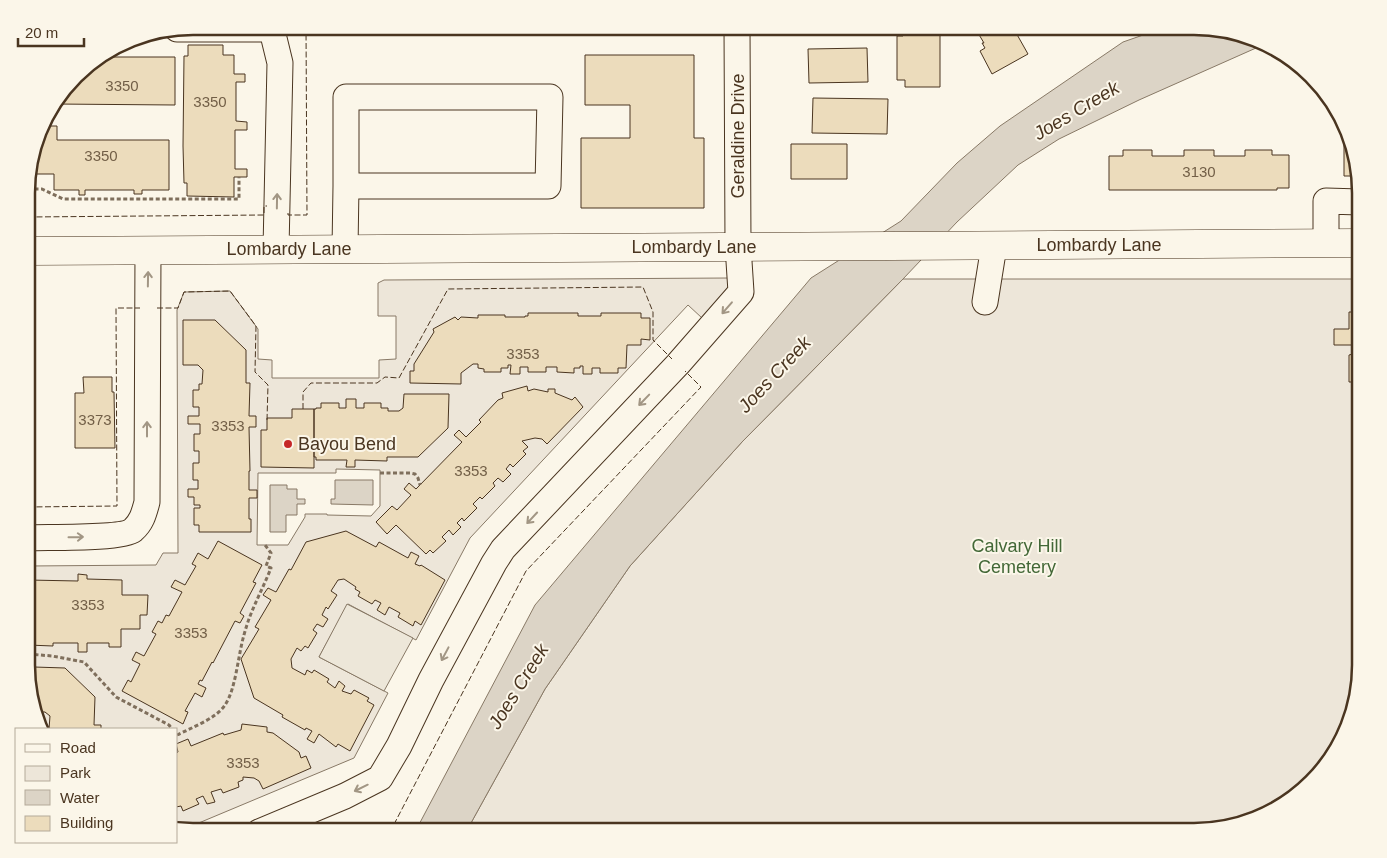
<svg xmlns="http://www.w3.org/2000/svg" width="1387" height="858" font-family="Helvetica,sans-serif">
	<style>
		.green { fill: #ede6d9; stroke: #887966; fill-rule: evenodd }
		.parking { fill: #ede7d9; stroke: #887966 }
		.water { fill: #dcd4c6; stroke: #887966 }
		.building { fill: #ecdcbc; stroke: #4a3520 }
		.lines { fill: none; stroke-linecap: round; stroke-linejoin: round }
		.minor-casing { stroke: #4a3520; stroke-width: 27 }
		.major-casing { stroke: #4a3520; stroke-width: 29 }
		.path { stroke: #7f6f5c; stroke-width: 3; stroke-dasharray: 4 2.5; stroke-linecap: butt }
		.minor { stroke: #fbf6e9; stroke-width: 25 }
		.major { stroke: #fbf6e9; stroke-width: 28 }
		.fence { stroke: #4a3520; stroke-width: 1; stroke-dasharray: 6 2.5; stroke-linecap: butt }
		.oneway { stroke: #a29684 }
		.poi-dot { fill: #c62828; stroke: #fbf6e9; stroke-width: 2 }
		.labels { text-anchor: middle; stroke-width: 4; stroke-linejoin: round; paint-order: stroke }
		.number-label { font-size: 15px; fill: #725f47 }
		.street-label { font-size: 18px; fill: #4a3520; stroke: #fbf6e9 }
		.poi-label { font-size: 18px; fill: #4a3520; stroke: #fbf6e9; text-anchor: start }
		.park-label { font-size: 18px; fill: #436837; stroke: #fbf6e9 }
		.water-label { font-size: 19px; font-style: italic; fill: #4a3520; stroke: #fbf6e9 }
		.rim { fill: none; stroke: #4a3520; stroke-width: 2.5 }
	</style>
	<rect width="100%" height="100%" fill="#fbf6e9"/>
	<!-- green -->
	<path class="green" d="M728,278L730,281L727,293L702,318L688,305L470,538L416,640L348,604L319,657L388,693L354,758L182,830L176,829V729H44L28,687V566L156,565L163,553H178L177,310L184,292L230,291L258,329V359L272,360V378H379V360L396,359V316H378V283L384,280ZM336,469L380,470V506L371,516L327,515V514H305V517L288,545H257L258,473H336Z
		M903,279H1360V676L1333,758L1278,809L1205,831L466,832L545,689L630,566L742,442Z"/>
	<!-- parking -->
	<path class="parking" d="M347,604L413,638L384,691L319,657Z"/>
	<!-- water -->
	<path class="water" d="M1169,26H1195L1238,32L1265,44L1139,100L1059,139L1018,165L957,222L903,279L742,442L630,566L545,689L466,832H415L535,605L811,278L901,221L957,163L1000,126L1123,42Z
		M335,480H373V505L331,504V499H335Z
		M270,485H287V489H297V499H305V504H297V515H286V532H270Z"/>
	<!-- building -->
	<path class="building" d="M990,26H1005L1009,34L1015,31L1028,54L992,74L980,51L985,48L982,43H984L978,33Z
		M940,28V87H905V80H897V36H903V29Z
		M188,45H223V55H234V74H245V82H236V121L247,122V130H235V169H247V177H234V197L187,196V183H184L183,146L184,56H188Z
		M867,48L868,82L809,83L808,49Z
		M113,49L112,57H175V105L55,104L83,68L98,58H104V54Z
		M585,55H694V138H704V208H581V138H630V105H585Z
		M813,98L888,99L887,134L812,133Z
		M41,126H57V140H169V190H142V194H134V190H85V195H79V190H54V174H34V180H28V171Z
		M1344,142H1348L1359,176H1344Z
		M791,144H847V179H791Z
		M1123,150H1152V156H1184V150H1214V156H1245V150H1272V155H1289V188H1277V190H1109V156H1123Z
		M1349,312H1360V382H1349V355L1353,354V345H1334V329H1349Z
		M528,313H578V316H601V313H641V318H650V340L641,339V345H627L626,368H618V373H600V368H592V374H583V366H580V368H574V373L557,372V367H546V372H528V367H520V374H510L511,365H508V368H501V372H484V369L478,368V364H473L461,373V384L410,383V371H414V364L434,332L433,329L455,317L458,320L461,317L478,318V315H505V317H525V316H528Z
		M183,320H215L246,350V383H250L249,416H256V427H249L250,471H249V490H257V498H249V519H251V532H199V525H194V508H200V505H194V497H188V489H198V480H193V463H199V451H194V434H200V424H188V416H199V407H193V390H199V384H202L203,370L198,365H183Z
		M83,377H112V392H114L115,448H75V393H84Z
		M527,386L528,391L534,389L548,392V389H555V393L572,400L575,397L583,407L547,444L542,439L535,438L522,441L528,447L523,451L526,454L513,467L510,464L506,469L511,474L503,482L498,478L493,483L495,486L482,499L480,497L473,504L477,508L464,521L462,518L457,523L461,527L453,535L449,530L442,537L446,541L433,553L430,550L426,554L396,525L387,534L376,522L392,506L397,510L411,495L404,489L409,483L416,489L462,442L454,435L459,430L466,437L481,422L479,420L498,400L503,398L502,393Z
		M404,394H449L448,428L418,457H387V461L355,460V467H346L347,460H316V457H314V409H316V408H321V403H339V408H346V399H356V408H364V403H381V408H388V411H399L403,408Z
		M292,409H314V468L261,467V430H267V418H292Z
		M346,531L376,547L379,542L408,558L411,552L419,556L415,564L420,566L421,565L445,580L421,625L415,621L413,626L398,617L400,613L389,607L385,615L377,610L381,603L375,600L372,604L358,596L360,592L355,589L356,587L344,579L338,580L331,591L337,595L328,609L326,607L322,615L328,619L323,627L317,624L313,630L317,633L308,648L305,646L301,651L297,648L291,659L292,668L305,675L307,670L312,673L314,670L329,679L327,682L335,688L339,681L345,686L342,691L351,694L354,690L369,698L367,701L374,705L350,751L338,744L336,747L319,734L314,743L307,739L312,731L306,728L305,730L282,717L283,715L254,698L241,659L259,629L255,627L271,600L263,595L268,588L276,592L289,569L291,570L306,542Z
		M218,541L262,565L253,582L256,583L240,613L244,616L240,623L235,621L213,663L212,662L202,681L200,680L198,684L206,688L202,697L195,693L185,711L188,712L183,724L122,691L128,680L131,682L140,664L132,660L136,652L144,656L156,634L152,632L158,621L162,623L166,615L169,616L182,592L171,587L175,580L185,585L196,566L192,564L198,553L208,559Z
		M78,574L87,575V579L122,580V595H148L147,615H140V629H121V647H109V643H87V652H78V643H53V646L28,645V580L78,581Z
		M28,662H34V667L65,668L95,697L94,725H101V729H49L50,716L45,712H37L28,687Z
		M242,724L267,727V732L273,733L299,752L301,758L306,756L311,768L263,789L259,781L254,778L243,777V780L238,782L239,787L223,793L221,789L211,792L215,802L207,804L203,796L196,799L199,804L183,811L181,806L176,807V753L178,752L176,744L188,739L191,746L223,733L224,735L241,730Z"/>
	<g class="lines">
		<!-- minor casing -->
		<g class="minor-casing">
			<path id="minor" d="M271,26L280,63L276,249
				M177,29H272
				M1326,243V201L1360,202
				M345,249L346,186H548L550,97H346V186
				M985,302L994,246
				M28,538C46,537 122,539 133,530C142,522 144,513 147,502L148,250
				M259,832L345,796L380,778L399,746L431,680L494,563L503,549L678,364L741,292L738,246L737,26"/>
		</g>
		<!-- major casing -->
		<g class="major-casing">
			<path id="major" d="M28,251C472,248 916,247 1360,243"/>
		</g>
		<!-- path -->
		<path class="path" d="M28,189H42L63,199H239V177
			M380,473H410L415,474L418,478L420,485
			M28,654L52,656L84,662L116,697L169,725L172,729
			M177,735C191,728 217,718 225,705C236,689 238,655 244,635C250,611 262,591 271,568L266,566L271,553L265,545"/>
		<!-- minor -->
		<use href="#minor" class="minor"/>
		<!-- major -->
		<use href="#major" class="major"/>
		<!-- fence -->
		<path class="fence" d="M288,213V215H307L306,27L297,26
			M28,217L264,215V206H267
			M157,308H178L184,292L230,291L256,326L255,372L268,385L267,420
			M303,409V392L311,383H377L385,377L399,378L448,289L643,287L653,312V340L672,359
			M28,507L117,506L116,308H140
			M390,832L526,571L701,387L685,371"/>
	</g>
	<!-- one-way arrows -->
	<defs><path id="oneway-shaft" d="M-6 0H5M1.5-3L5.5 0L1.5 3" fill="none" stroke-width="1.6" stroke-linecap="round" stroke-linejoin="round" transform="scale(1.25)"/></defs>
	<g class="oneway">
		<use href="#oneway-shaft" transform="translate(277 201) rotate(-89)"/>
		<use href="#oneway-shaft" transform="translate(148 279) rotate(-89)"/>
		<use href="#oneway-shaft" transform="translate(727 308) rotate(131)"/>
		<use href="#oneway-shaft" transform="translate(644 400) rotate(134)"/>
		<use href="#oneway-shaft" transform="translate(147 429) rotate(-90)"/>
		<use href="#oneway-shaft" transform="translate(532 518) rotate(133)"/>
		<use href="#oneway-shaft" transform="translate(76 537) rotate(-1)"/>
		<use href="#oneway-shaft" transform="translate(445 654) rotate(118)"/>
		<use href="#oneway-shaft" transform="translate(361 788) rotate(154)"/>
	</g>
	<!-- markers -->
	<circle class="poi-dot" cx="288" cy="444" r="5"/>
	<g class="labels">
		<!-- number labels -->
		<g class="number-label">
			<text x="122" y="91">3350</text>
			<text x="210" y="107">3350</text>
			<text x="101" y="161">3350</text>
			<text x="1199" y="177">3130</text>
			<text x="523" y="359">3353</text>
			<text x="95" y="425">3373</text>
			<text x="228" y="431">3353</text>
			<text x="471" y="476">3353</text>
			<text x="88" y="610">3353</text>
			<text x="191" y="638">3353</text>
			<text x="243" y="768">3353</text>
		</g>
		<!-- street labels -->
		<g class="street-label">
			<text transform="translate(738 136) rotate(-90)" y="6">Geraldine Drive</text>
			<text x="1099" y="251">Lombardy Lane</text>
			<text x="694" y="253">Lombardy Lane</text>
			<text x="289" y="255">Lombardy Lane</text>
		</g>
		<!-- poi labels -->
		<g class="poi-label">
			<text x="298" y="450">Bayou Bend</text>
		</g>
		<!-- park labels -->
		<g class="park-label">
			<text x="1017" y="552">Calvary Hill<tspan x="1017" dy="21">Cemetery</tspan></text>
		</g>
		<!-- water labels -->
		<g class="water-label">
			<text transform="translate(1076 110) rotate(-31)" y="7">Joes Creek</text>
			<text transform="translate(774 374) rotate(-47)" y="7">Joes Creek</text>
			<text transform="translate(518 686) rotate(-58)" y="7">Joes Creek</text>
		</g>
	</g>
	<!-- crop -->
	<path d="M0 0H1387V858H0ZM193 35H1194A158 158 0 0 1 1352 193V665A158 158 0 0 1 1194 823H193A158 158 0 0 1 35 665V193A158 158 0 0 1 193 35Z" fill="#fbf6e9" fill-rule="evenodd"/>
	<path class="rim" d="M193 35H1194A158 158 0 0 1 1352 193V665A158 158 0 0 1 1194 823H193A158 158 0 0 1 35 665V193A158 158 0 0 1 193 35Z"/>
	<!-- legend -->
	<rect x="15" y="728" width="162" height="115" fill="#fbf6e9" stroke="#b4a999"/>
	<rect x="25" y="744" width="25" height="8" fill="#fbf6e9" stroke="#b4a999"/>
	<text x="60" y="753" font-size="15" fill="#4a3520">Road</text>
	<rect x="25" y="766" width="25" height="15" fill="#ede6d9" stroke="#b4a999"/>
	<text x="60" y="778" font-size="15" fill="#4a3520">Park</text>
	<rect x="25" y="790" width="25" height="15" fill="#dcd4c6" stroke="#b4a999"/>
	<text x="60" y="803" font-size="15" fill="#4a3520">Water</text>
	<rect x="25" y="816" width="25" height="15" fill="#ecdcbc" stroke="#b4a999"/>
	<text x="60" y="828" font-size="15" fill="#4a3520">Building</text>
	<!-- scale -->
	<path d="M18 38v8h66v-8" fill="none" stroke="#4a3520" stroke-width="2.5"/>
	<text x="25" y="38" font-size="15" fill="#4a3520" stroke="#fbf6e9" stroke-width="4" paint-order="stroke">20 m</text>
</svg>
